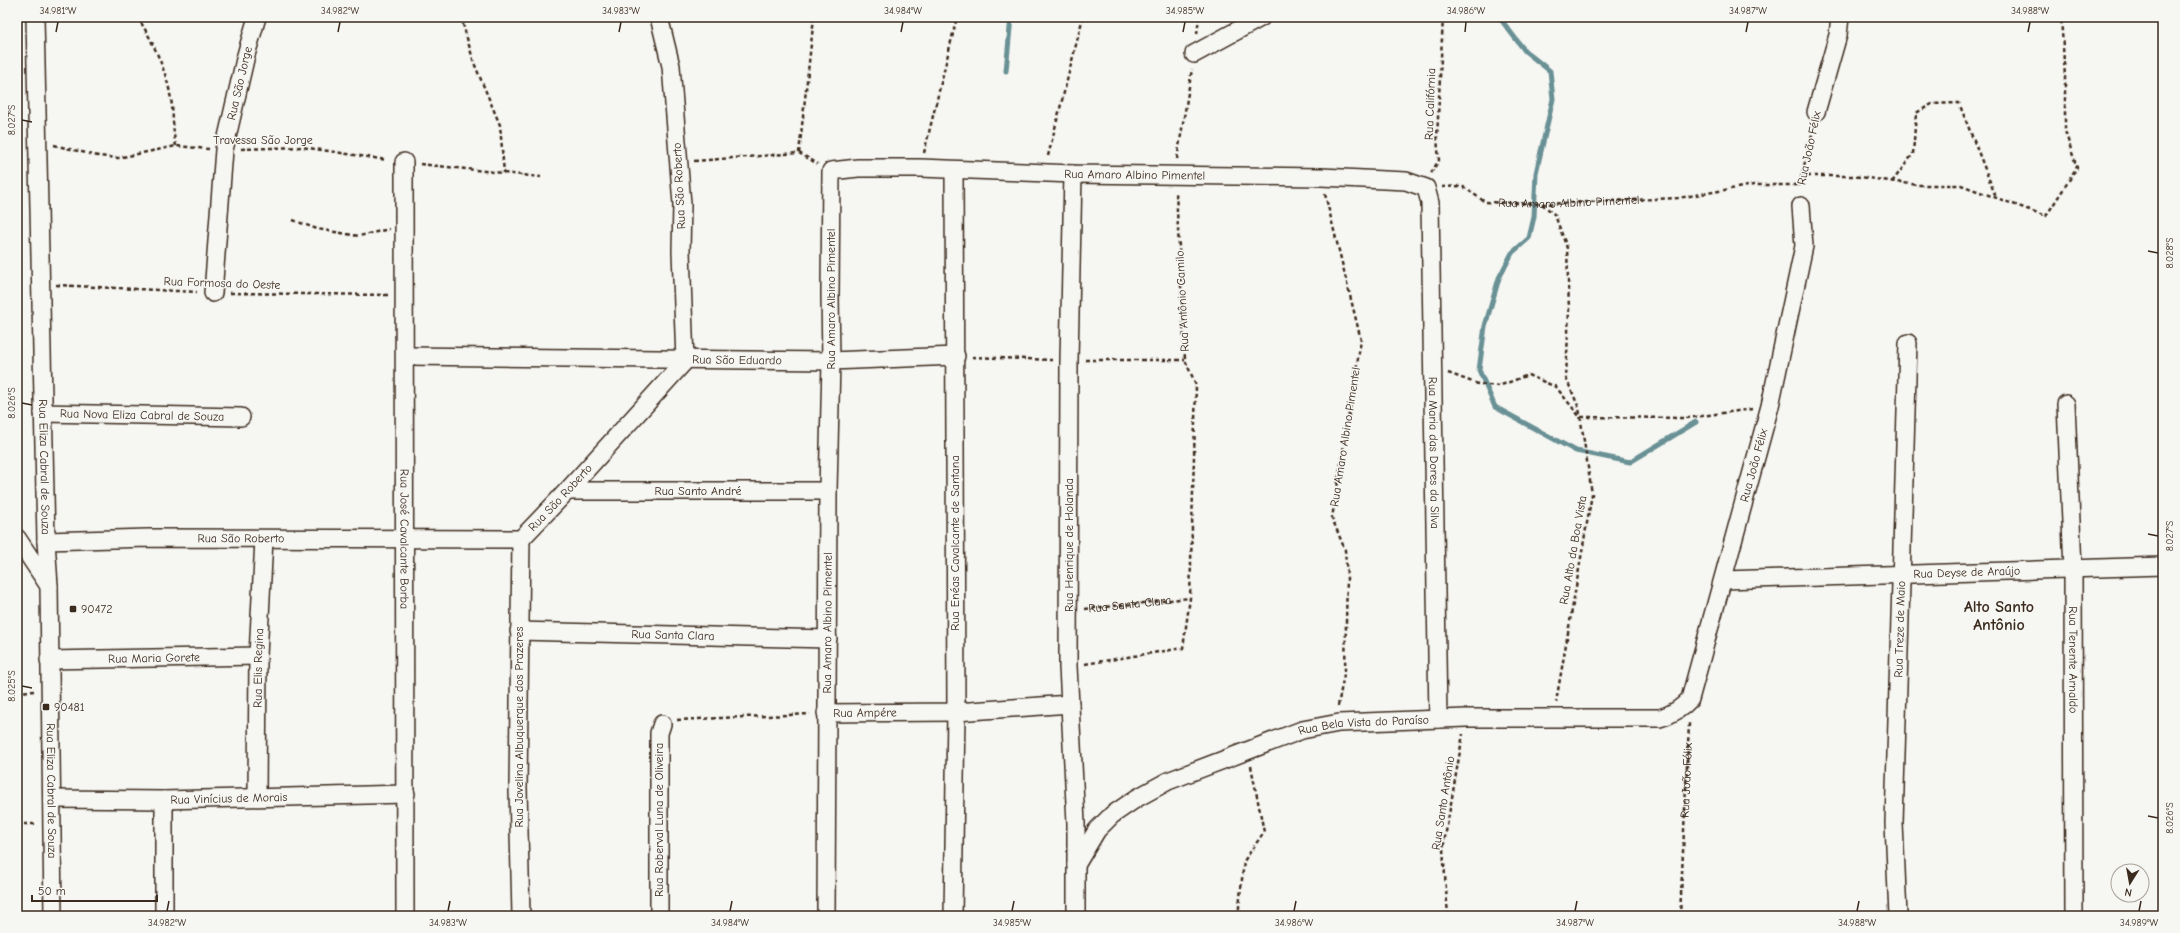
<svg xmlns="http://www.w3.org/2000/svg" width="2180" height="933" font-family="'Comic Neue',sans-serif">
	<style>
		.lines { fill: none; stroke-linecap: round; stroke-linejoin: round }
		.stream { stroke: #699195; stroke-width: 5 }
		.minor-casing { stroke: #3b2a1e; stroke-width: 20 }
		.path { stroke: #3b2a1e; stroke-width: 2.5; stroke-dasharray: 4 3; stroke-linecap: butt }
		.minor { stroke: #f6f6f2; stroke-width: 17 }
		.ticks { fill: none; stroke: #3b2a1e; stroke-width: 1.5 }
		.poi-dot { fill: #3b2a1e; stroke: #f6f6f2; stroke-width: 1.5 }
		.labels { text-anchor: middle; stroke-width: 3; stroke-linejoin: round; paint-order: stroke }
		.street-label { font-size: 12px; fill: #3b2a1e; stroke: #f6f6f2 }
		.poi-label { font-size: 12px; fill: #3b2a1e; stroke: #f6f6f2; text-anchor: start }
		.district-label { font-size: 16px; font-weight: bold; fill: #3b2a1e; stroke: #f6f6f2 }
		.neatline { fill: none; stroke: #3b2a1e; stroke-width: 1.5 }
		.ticks-label { font-size: 10px; text-anchor: middle; fill: #3b2a1e }
	</style>
	<rect width="100%" height="100%" fill="#f6f6f2"/>
	<filter id="ink" filterUnits="userSpaceOnUse"><feTurbulence type="fractalNoise" baseFrequency=".025" numOctaves="2"/><feDisplacementMap in="SourceGraphic" scale="8" xChannelSelector="R" yChannelSelector="G"/><feConvolveMatrix kernelMatrix="1 2 1 2 8 2 1 2 1" color-interpolation-filters="sRGB"/></filter>
	<g filter="url(#ink)">
		<g class="lines">
			<!-- stream -->
			<path class="stream" d="M1499,17L1525,51L1550,71L1553,99L1536,173L1534,217L1529,238L1512,253L1499,278L1485,326L1479,370L1495,407L1576,451L1630,462L1696,422
				M1006,71L1011,17"/>
			<!-- minor casing -->
			<g class="minor-casing">
				<g id="minor">
					<path id="s4" d="M35,17L46,541L49,586L53,916"/>
					<path d="M1194,54L1262,17"/>
					<path d="M1816,112L1838,35L1840,17"/>
					<path id="s5" d="M404,162L405,916"/>
					<path d="M1073,174L1069,361L1068,666L1076,823V916"/>
					<path id="s6" d="M213,293L224,150L246,55L257,17"/>
					<path id="s7" d="M406,356L831,361L956,356"/>
					<path id="s8" d="M2066,404L2073,569L2074,916"/>
					<path id="s9" d="M43,413L241,417"/>
					<path id="s10" d="M567,491H828"/>
					<path d="M17,538L49,586"/>
					<path d="M521,539L518,788L521,916"/>
					<path id="s11" d="M46,541L148,538L521,539L567,491L685,361L681,251L682,204L671,66L659,17"/>
					<path id="s12" d="M1724,580L2163,566"/>
					<path id="s13" d="M519,631L828,639"/>
					<path id="s14" d="M49,660L258,656"/>
					<path id="s15" d="M826,713L956,712L1070,704"/>
					<path id="s16" d="M257,797L258,656L264,539"/>
					<path id="s17" d="M52,799L164,800L406,794"/>
					<path id="s18" d="M1076,865L1097,830L1112,815L1137,798L1168,781L1302,730L1339,723L1466,718H1660C1673,714 1681,709 1690,699L1770,406L1804,246L1801,206"/>
					<path d="M164,916V800"/>
					<path d="M659,916V733L662,724"/>
					<path id="s19" d="M826,916L828,491L831,361L830,295L831,171L858,168H920L1073,174L1321,177L1406,181L1426,188L1430,203L1438,719"/>
					<path d="M953,916L956,712L954,170"/>
					<path id="s20" d="M1898,916L1894,823L1908,343"/>
				</g>
			</g>
			<!-- path -->
			<g class="path">
				<path d="M137,17C150,34 167,73 170,94C174,111 172,129 176,146"/>
				<path d="M461,17L474,63L500,125L504,173"/>
				<path d="M1197,34L1199,17"/>
				<path d="M54,145L98,156L118,158L176,146L209,149"/>
				<path d="M241,149L302,147L387,160"/>
				<path d="M799,153L814,17"/>
				<path d="M924,153L957,17"/>
				<path d="M1048,156L1083,17"/>
				<path d="M1177,159L1192,69"/>
				<path d="M694,161L799,153L818,164"/>
				<path d="M420,164L541,177"/>
				<path d="M1431,173L1439,160L1437,138L1443,17"/>
				<path d="M1800,176H1853L1918,185H1961L2046,216L2077,168L2065,131V77L2061,17"/>
				<path d="M1892,182L1913,154L1916,113L1932,104L1959,103L1996,197"/>
				<path d="M1799,186L1814,127"/>
				<path id="s1" d="M1442,187L1462,186L1485,202L1542,204L1678,198L1754,185H1799"/>
				<path d="M1325,194L1361,340L1332,518L1345,550L1347,576L1345,669L1338,706"/>
				<path d="M1542,204L1555,215L1567,248L1569,310L1566,378L1579,408L1592,494L1556,702"/>
				<path d="M293,220L317,229L359,236L389,229"/>
				<path d="M56,285L197,292"/>
				<path d="M230,293L389,295"/>
				<path d="M972,357L1052,360"/>
				<path d="M1085,360H1185"/>
				<path d="M1448,373L1478,384L1499,386L1528,375L1556,387L1580,417L1687,418L1752,409"/>
				<path id="s2" d="M1085,609L1190,598"/>
				<path d="M1085,664L1183,648L1190,598L1196,385L1185,360L1176,192"/>
				<path d="M17,692L34,691"/>
				<path d="M677,720L810,714"/>
				<path d="M17,824H36"/>
				<path d="M1238,916L1244,861L1264,832L1251,766"/>
				<path d="M1448,916L1443,849L1463,734"/>
				<path id="s3" d="M1680,916L1689,723"/>
			</g>
			<!-- minor -->
			<use href="#minor" class="minor"/>
		</g>
	</g>
	<!-- ticks -->
	<path class="ticks" d="M56,32L58,22M338,32L340,22M619,32L621,22M901,32L903,22M1183,32L1185,22M1465,32L1466,22M1746,32L1748,22M2028,32L2030,22M22,120L32,122M2148,251L2158,253M22,403L32,405M2148,534L2158,536M22,686L32,688M2148,816L2158,818M167,911L169,901M448,911L450,901M730,911L732,901M1012,911L1014,901M1294,911L1296,901M1575,911L1577,901M1857,911L1859,901M2139,911L2141,901"/>
	<!-- markers -->
	<g class="poi-dot">
		<rect x="69" y="605" width="8" height="8" rx="2"/>
		<rect x="42" y="703" width="8" height="8" rx="2"/>
	</g>
	<g class="labels">
		<!-- street labels -->
		<g class="street-label">
			<text dy="4" stroke="none"><textPath href="#s6" startOffset="212">Rua São Jorge</textPath></text>
			<text transform="translate(1430 104) rotate(-88)" y="4">Rua Califórnia</text>
			<text x="263" y="144">Travessa São Jorge</text>
			<text transform="translate(1809 148) rotate(-78)" y="4">Rua João Félix</text>
			<text dy="4" stroke="none"><textPath href="#s19" startOffset="1049">Rua Amaro Albino Pimentel</textPath></text>
			<text transform="translate(679 186) rotate(-93)" y="4">Rua São Roberto</text>
			<text dy="4" stroke="none"><textPath href="#s1" startOffset="132">Rua Amaro Albino Pimentel</textPath></text>
			<text transform="translate(222 283) rotate(2)" y="4">Rua Formosa do Oeste</text>
			<text transform="translate(831 299) rotate(-90)" y="4">Rua Amaro Albino Pimentel</text>
			<text transform="translate(1182 301) rotate(-93)" y="4">Rua Antônio Camilo</text>
			<text dy="4" stroke="none"><textPath href="#s7" startOffset="331">Rua São Eduardo</textPath></text>
			<text dy="4" stroke="none"><textPath href="#s9" startOffset="99">Rua Nova Eliza Cabral de Souza</textPath></text>
			<text transform="translate(1345 437) rotate(-81)" y="4">Rua Amaro Albino Pimentel</text>
			<text dy="4" stroke="none"><textPath href="#s19" startOffset="1607">Rua Maria das Dores da Silva</textPath></text>
			<text dy="4" stroke="none"><textPath href="#s18" startOffset="908">Rua João Félix</textPath></text>
			<text dy="4" stroke="none"><textPath href="#s4" startOffset="450">Rua Eliza Cabral de Souza</textPath></text>
			<text dy="4" stroke="none"><textPath href="#s10" startOffset="131">Rua Santo André</textPath></text>
			<text dy="4" stroke="none"><textPath href="#s11" startOffset="532">Rua São Roberto</textPath></text>
			<text dy="4" stroke="none"><textPath href="#s11" startOffset="195">Rua São Roberto</textPath></text>
			<text dy="4" stroke="none"><textPath href="#s5" startOffset="377">Rua José Cavalcante Borba</textPath></text>
			<text transform="translate(955 543) rotate(-90)" y="4">Rua Enéas Cavalcante de Santana</text>
			<text transform="translate(1069 545) rotate(-90)" y="4">Rua Henrique de Holanda</text>
			<text transform="translate(1573 550) rotate(-80)" y="4">Rua Alto da Boa Vista</text>
			<text dy="4" stroke="none"><textPath href="#s12" startOffset="243">Rua Deyse de Araújo</textPath></text>
			<text dy="4" stroke="none"><textPath href="#s2" startOffset="45">Rua Santa Clara</textPath></text>
			<text dy="4" stroke="none"><textPath href="#s19" startOffset="293">Rua Amaro Albino Pimentel</textPath></text>
			<text dy="4" stroke="none"><textPath href="#s20" startOffset="287">Rua Treze de Maio</textPath></text>
			<text dy="4" stroke="none"><textPath href="#s13" startOffset="154">Rua Santa Clara</textPath></text>
			<text dy="4" stroke="none"><textPath href="#s14" startOffset="105">Rua Maria Gorete</textPath></text>
			<text dy="4" stroke="none"><textPath href="#s8" startOffset="256">Rua Tenente Arnaldo</textPath></text>
			<text dy="4" stroke="none"><textPath href="#s16" startOffset="129">Rua Elis Regina</textPath></text>
			<text dy="4" stroke="none"><textPath href="#s15" startOffset="39">Rua Ampére</textPath></text>
			<text dy="4" stroke="none"><textPath href="#s18" startOffset="333">Rua Bela Vista do Paraíso</textPath></text>
			<text transform="translate(519 727) rotate(-90)" y="4">Rua Jovelina Albuquerque dos Prazeres</text>
			<text dy="4" stroke="none"><textPath href="#s3" startOffset="136">Rua João Félix</textPath></text>
			<text dy="4" stroke="none"><textPath href="#s4" startOffset="774">Rua Eliza Cabral de Souza</textPath></text>
			<text dy="4" stroke="none"><textPath href="#s17" startOffset="177">Rua Vinícius de Morais</textPath></text>
			<text transform="translate(1443 803) rotate(-81)" y="4">Rua Santo Antônio</text>
			<text transform="translate(659 820) rotate(-90)" y="4">Rua Roberval Luna de Oliveira</text>
		</g>
		<!-- poi labels -->
		<g class="poi-label">
			<text x="81" y="613">90472</text>
			<text x="54" y="711">90481</text>
		</g>
		<!-- district labels -->
		<g class="district-label">
			<text x="1999" y="612">Alto Santo<tspan x="1999" dy="18">Antônio</tspan></text>
		</g>
	</g>
	<!-- margin -->
	<rect width="2180" height="933" fill="none" stroke="#f6f6f2" stroke-width="44"/>
	<!-- north arrow -->
	<g transform="translate(2130 883) rotate(191)"><circle r="19" fill="#f6f6f2" stroke="#aba49d"/>
	<path d="M0-3L7 15L0 10L-7 15Z" fill="#3b2a1e"/>
	<text y="-6" font-size="11" font-weight="bold" text-anchor="middle" fill="#3b2a1e">N</text>
	</g>
	<!-- scale -->
	<path d="M32 895v6h125v-6" fill="none" stroke="#3b2a1e" stroke-width="2"/>
	<text x="38" y="895" font-size="12" fill="#3b2a1e" stroke="#f6f6f2" stroke-width="3" paint-order="stroke">50 m</text>
	<rect x="22" y="22" width="2136" height="889" class="neatline"/>
	<g class="ticks-label">
		<text x="58" y="14">34.981°W</text>
		<text x="340" y="14">34.982°W</text>
		<text x="621" y="14">34.983°W</text>
		<text x="903" y="14">34.984°W</text>
		<text x="1185" y="14">34.985°W</text>
		<text x="1466" y="14">34.986°W</text>
		<text x="1748" y="14">34.987°W</text>
		<text x="2030" y="14">34.988°W</text>
		<text transform="translate(11 120) rotate(-90)" y="4">8.027°S</text>
		<text transform="translate(2169 253) rotate(-90)" y="4">8.028°S</text>
		<text transform="translate(11 403) rotate(-90)" y="4">8.026°S</text>
		<text transform="translate(2169 536) rotate(-90)" y="4">8.027°S</text>
		<text transform="translate(11 686) rotate(-90)" y="4">8.025°S</text>
		<text transform="translate(2169 818) rotate(-90)" y="4">8.026°S</text>
		<text x="167" y="926">34.982°W</text>
		<text x="448" y="926">34.983°W</text>
		<text x="730" y="926">34.984°W</text>
		<text x="1012" y="926">34.985°W</text>
		<text x="1294" y="926">34.986°W</text>
		<text x="1575" y="926">34.987°W</text>
		<text x="1857" y="926">34.988°W</text>
		<text x="2139" y="926">34.989°W</text>
	</g>
</svg>
